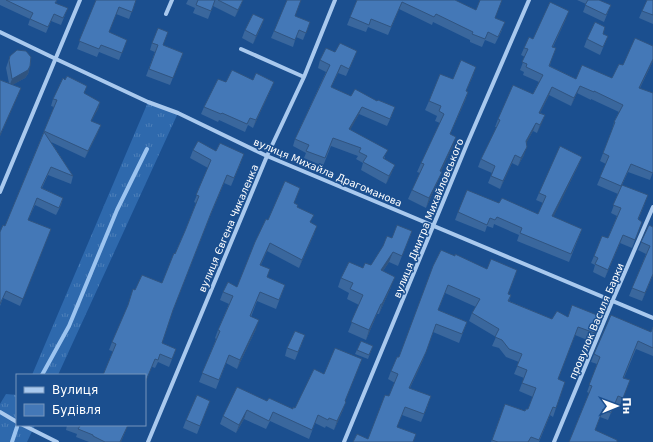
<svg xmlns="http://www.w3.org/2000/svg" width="653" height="442" font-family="'DejaVu Sans',sans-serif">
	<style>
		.grass { fill: url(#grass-tufts) }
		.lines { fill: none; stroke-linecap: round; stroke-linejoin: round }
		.stream { stroke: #9cc4f0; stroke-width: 4 }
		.street { stroke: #a9c9ee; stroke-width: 4 }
		.wall { fill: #3a679d }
		.shaded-wall { fill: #305480 }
		.building { fill: #4478b7; stroke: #305480 }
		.labels { text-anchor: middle; stroke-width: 3; stroke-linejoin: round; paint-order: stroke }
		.street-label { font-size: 10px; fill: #fff; stroke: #1b4f8f }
	</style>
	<defs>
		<pattern id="grass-tufts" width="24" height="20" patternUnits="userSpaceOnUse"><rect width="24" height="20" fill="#2e69ad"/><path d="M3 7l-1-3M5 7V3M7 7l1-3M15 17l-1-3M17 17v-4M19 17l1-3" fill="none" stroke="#4d80b9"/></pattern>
	</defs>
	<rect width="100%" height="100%" fill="#1b4f8f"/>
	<!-- grass -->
	<path class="grass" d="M148,102L178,113L58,375H32Z
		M6,394L17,395V425H35L27,442H0V404Z"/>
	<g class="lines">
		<!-- stream -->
		<path class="stream" d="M42,375L69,326L117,210L147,149
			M12,442L17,427"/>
		<!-- street -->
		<path class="street" d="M166,14L172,0
			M0,32L56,59L148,102L178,113L267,156L653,318
			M241,49L304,77
			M0,192L80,0
			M0,412L17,422
			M23,425L57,442
			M148,442L267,156L304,77L335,0
			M344,442L467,144L529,0
			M554,442L612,302L653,207"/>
	</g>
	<!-- wall -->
	<path class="wall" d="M0,0H57L56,3L65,15L61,25L51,21L46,33L28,25L30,19L0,5Z
		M96,0H136L129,19L116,14L109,32L127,40L119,60L99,52L97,57L77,49Z
		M188,0H243L240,7L235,17L213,6L208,19L193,13L195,8L186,4Z
		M357,0H455L476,10L495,18L502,30L495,44L485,40L482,47L470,42V40L433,22L432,25L399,9L388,35L368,27L366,32L347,25Z
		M577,0H599L608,12L604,22L583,12L586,4Z
		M653,0V24L639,18L642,11Z
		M295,16L310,22L303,40L296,37L293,47L271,38L274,31Z
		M264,19L261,27L253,44L242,38L245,30Z
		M566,19L553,47L550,66L576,79L612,78L623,65L653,46V61L640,88L653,172L650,180L628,172L622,185L645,203L638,220L639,230L632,248L620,243L605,278L593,272L595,265L591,263L594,256L608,238L617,216L611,213L618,194L597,185L606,164L600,161L612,130L614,122L619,112L591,99V100L577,93L571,106L549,95L540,113L545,115L537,133L533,131L526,143L524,155L518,166L512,163L500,189L488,183L492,173L478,167L481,159L497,127H495L498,119L533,94L539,82L523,75L524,72L520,70L525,57L521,55L524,48L533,39Z
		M608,36L600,55L584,47L587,39Z
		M152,43L163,45L183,53L170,85L146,76L155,52L150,50Z
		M335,52L354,58L346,76L338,73L331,87L392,115L387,126L359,114L350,129L385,157L384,159L392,172L386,184L361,170L363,163L356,159L358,156L331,146L323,166L304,158L306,153L293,146L295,139L326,72L318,68L320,60Z
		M10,56L30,66L28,74L25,78L12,85L21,88L0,136V80L9,83L6,68Z
		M473,76L466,91L468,92L465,101L450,134L453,146L441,171L442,172L426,208L408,199L412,190L420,173L417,172L421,163L440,123L435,121L437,116L425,110L429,101L453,79Z
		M226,82L271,89L253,128L248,125L245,132L219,120L218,122L201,114L204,107Z
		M84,94L100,102L98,109L91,121L98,132L85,158L51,142L73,176L71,184L48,175L42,188L63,198L61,205L56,215L35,205L28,220L51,229L20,306L3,298L0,306V232L5,226L54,107L51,106L53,99Z
		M193,150L216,151L241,162L231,186L224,183L208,221L171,315L162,343L176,349L169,367L158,362L155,368L109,350L112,342L135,290L162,283L185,231L196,203L194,202L208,168L190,158Z
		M579,164L553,217L582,229L569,262L517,241L519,235L494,224L493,228L487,226L485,232L455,220L458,212L499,203L538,214L543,203L536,200L539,193Z
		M300,188L294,203L311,223L314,234L299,268L267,251L261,265L267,277L285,285L276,309L257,301L251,317L256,329L237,369L226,363L216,389L199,382L216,339L215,338L218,330L229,304L220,300L223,292L237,287L268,220Z
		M649,225L653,275L642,301L629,296L646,254L638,250Z
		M412,231L398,266L389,262L383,271L391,287L379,314H377L366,340L348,332L359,305L347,299L349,293L338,287L341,278L363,268L371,265L392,238Z
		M455,256L487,269L517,270L508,294L511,295L509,301L552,319L568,317H602L592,342L575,335L558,379L556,408L553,417L550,415L539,442H491L505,404L525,411L528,409L533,397L519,391L524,378L514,374L519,362L506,357L499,348L492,346L496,337L469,321L472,313L476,307L445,293L438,310L467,322L459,343L433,332L423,360L410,388L428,405L421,422L402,415L368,439L389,396L395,383L388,379L391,371Z
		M653,327V356L636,349L624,378L630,380L620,405L615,403L608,420L600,417L595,430L569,442L589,393L587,392L597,364L591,362L594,354L651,332Z
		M361,341L373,346L368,359L355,354Z
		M302,343L295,360L285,356L287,348Z
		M210,401L197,434L183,428L186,420Z
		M267,401L293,409L295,408L345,401L343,410L334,430L326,426L325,428L315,423L309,439L270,421L266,429L244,419L236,433L220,424L223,416Z
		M67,425H128L121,442H89L76,437L77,434L66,430Z"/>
	<!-- shaded-wall -->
	<path class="shaded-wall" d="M243,0L240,7L235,17L238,10Z
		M569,11L566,19L549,54L552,47Z
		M264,19L261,27L253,44L256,36Z
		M653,59V61L636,95L639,88Z
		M341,65L338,73L328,94L331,87Z
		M30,66L28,74L25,78L9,87L12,79Z
		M476,67L473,76L462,100L466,91Z
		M274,82L271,89L253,128L256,120Z
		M580,86L577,93L571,106L574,98Z
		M552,87L549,95L536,121L539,113Z
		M21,88L18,96L0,136V135Z
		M468,92L465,101L446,143L450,134Z
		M100,102L98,109L88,128L91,121Z
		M362,107L359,114L347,136L349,129Z
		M545,115L542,123L537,133L540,125Z
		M536,123L533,131L523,149L526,141Z
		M101,125L98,132L85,158L88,151Z
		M456,137L453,146L437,180L440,171Z
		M527,147L524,155L518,166L521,158Z
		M515,155L512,163L500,189L503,181Z
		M582,157L579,164L550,224L552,216Z
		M395,165L392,172L386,184L389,176Z
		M442,172L426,208L429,198Z
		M227,175L224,183L208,221L211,213Z
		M317,226L314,234L299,268L302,260Z
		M623,235L620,243L605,278L608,270Z
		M270,243L267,251L257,273L260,265Z
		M393,252L389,262L377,280L381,270Z
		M653,274V275L642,301L645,293Z
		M395,277L391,287L379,314L382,304Z
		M381,304L377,314L366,340L369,330Z
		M259,320L256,329L237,369L240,360Z
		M436,324L423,360L406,396L409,388Z
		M346,402L343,410L334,430L337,421Z
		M247,410L244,419L236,433L239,425Z
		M128,425L126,430L121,442H120Z"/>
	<!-- building -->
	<path class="building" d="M6,0H57L55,3L68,8L63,18L54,14L48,27L30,19L33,13Z
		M96,0H136L132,12L119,7L109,32L127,40L122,53L101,45L99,49L79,41Z
		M198,0H215L211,11L196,5Z
		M218,0H243L238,10Z
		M287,0H301L295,16L310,22L306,33L299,30L295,40L274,31Z
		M357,0H455L476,10L480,0H502L495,18L505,22L498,37L488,32L485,39L472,34L473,32L436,14L434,17L402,2L391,27L371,19L369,25L350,17Z
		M588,0H599L611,5L606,15L585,5Z
		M647,0H653V15L642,11Z
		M550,2L569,11L552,47L556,48L549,66L576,79L582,65L612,78L619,64L623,65L635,38L653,46V59L639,88L653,93V173L631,164L621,186L600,177L609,156L603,153L615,122H614L623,105L594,91V92L580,86L574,98L552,87L539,113L545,115L540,125L536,123L526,141L527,147L521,158L515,155L503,181L491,176L495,166L481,159L500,120L498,119L513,85L533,94L543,75L526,67L527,64L522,62L528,49L524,48L529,37L533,39Z
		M253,14L264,19L256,36L245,30Z
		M595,22L605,27L603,34L608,36L603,47L587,39Z
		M158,28L168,32L163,45L183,53L173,78L149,69L158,45L152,43Z
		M340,43L357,51L349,69L341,65L331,87L351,96L355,89L377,101L378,100L395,107L390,119L362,107L349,129L388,150L383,158L395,165L389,176L363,162L367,156L359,152L361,148L333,138L325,158L306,151L309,145L295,139L330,65L320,60L326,48L335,52Z
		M17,50L26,51L31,57L30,66L28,70L12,79L9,60L10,56Z
		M461,60L476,67L466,91L468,92L450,134L456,137L440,171L442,172L429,198L412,190L424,164L421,163L444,114L439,111L441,106L429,101L440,74L453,79Z
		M232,70L253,80L256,73L274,82L256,120L250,118L247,124L222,113L221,114L204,107L218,79L226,82Z
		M67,76L87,86L84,93L100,102L91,121L101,125L88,151L44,131L57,100L53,99L63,78L65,80Z
		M0,80L21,88L0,135Z
		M44,132L73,176L51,167L41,188L63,198L59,208L37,198L28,220L51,229L23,299L6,291L0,304V232L3,225L5,226Z
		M198,141L216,151L220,143L244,154L234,178L227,175L211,213L173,310L162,343L176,349L172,359L160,354L158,360L155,359L145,383V375H103L116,344L112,342L128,305L133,289L135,290L142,275L162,283L174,253L175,254L185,231L199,196L196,195L211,160L193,150Z
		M560,146L582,157L552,216L582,229L571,254L520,233L522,228L497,217L495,220L490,218L487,225L458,212L467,190L499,203L502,198L538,214L546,196L539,193Z
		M285,181L300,188L294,203L298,205L297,207L314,215L310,222L317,226L302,260L270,243L260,265L270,269L267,277L285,285L279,300L260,292L250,316L259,320L240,360L229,355L219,380L202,373L220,331L218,330L233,296L223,292L228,282L237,287L255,242L266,219L268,220Z
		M622,185L648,195L638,219L642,222L635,240L623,235L608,270L595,264L598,258L594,256L602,236L608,238L621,208L613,205Z
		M397,225L412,231L402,256L393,252L381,270L395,277L382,304H381L369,330L351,322L363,295L350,289L353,283L341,278L349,262L363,268L365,263L371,265L383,246L387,236L392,238Z
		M649,225L653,227V274L645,293L632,288L650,246L641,242Z
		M441,250L455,256V254L487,269L491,259L517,270L508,294L511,295L508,301L552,319L557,311L568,317L572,305L602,317L595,333L578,327L558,379L565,382L556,408L553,407L539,440L531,437L528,442H498L492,440L505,404L525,411L526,409H528L536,388L522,383L527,370L517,366L522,354L509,349L502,340L495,337L499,329L472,313L480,299L448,285L438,310L467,322L462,334L436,324L426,352L409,388L431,396L424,414L405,407L397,427L416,434L413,442H353L357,434L368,439L385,395L389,396L398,374L391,371L397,357H399L433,266Z
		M611,315L651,332L653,327V348L638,341L623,378L630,380L623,398L618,396L611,413L603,409L595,430L617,440V442H569L592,386L589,385L600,357L594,354Z
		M295,331L305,335L298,352L287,348Z
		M361,341L373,346L369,355L357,350Z
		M335,348L362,359L345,401L346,402L337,421L329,418L328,420L318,415L312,430L273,412L269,421L247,410L239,425L223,416L237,387L267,401L269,398L293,409V407L295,408L314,369L324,374Z
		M197,395L210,401L200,426L186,420Z
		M76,425H128L120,442H105L93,436V435L78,429L80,426Z"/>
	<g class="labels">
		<!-- street labels -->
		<g class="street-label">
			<text transform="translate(328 172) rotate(23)" y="4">вулиця Михайла Драгоманова</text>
			<text transform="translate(428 218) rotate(-68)" y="4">вулиця Дмитра Михайловського</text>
			<text transform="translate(228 228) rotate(-67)" y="4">вулиця Євгена Чикаленка</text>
			<text transform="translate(596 321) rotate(-67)" y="4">провулок Василя Барки</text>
		</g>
	</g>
	<!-- legend -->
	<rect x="16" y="374" width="130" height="52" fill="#1b4f8f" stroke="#7695bc"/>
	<rect x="24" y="387" width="20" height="6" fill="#a9c9ee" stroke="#7695bc"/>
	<text x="52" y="394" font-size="12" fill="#ffffff">Вулиця</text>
	<rect x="24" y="404" width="20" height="12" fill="#4478b7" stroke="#7695bc"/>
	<text x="52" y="414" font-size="12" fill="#ffffff">Будівля</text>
	<!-- north arrow -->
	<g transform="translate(617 406) rotate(89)" stroke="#1b4f8f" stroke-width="3" paint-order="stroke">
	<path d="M0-3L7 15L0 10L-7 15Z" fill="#ffffff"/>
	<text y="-6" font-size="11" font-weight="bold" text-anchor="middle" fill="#ffffff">Пн</text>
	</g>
</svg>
